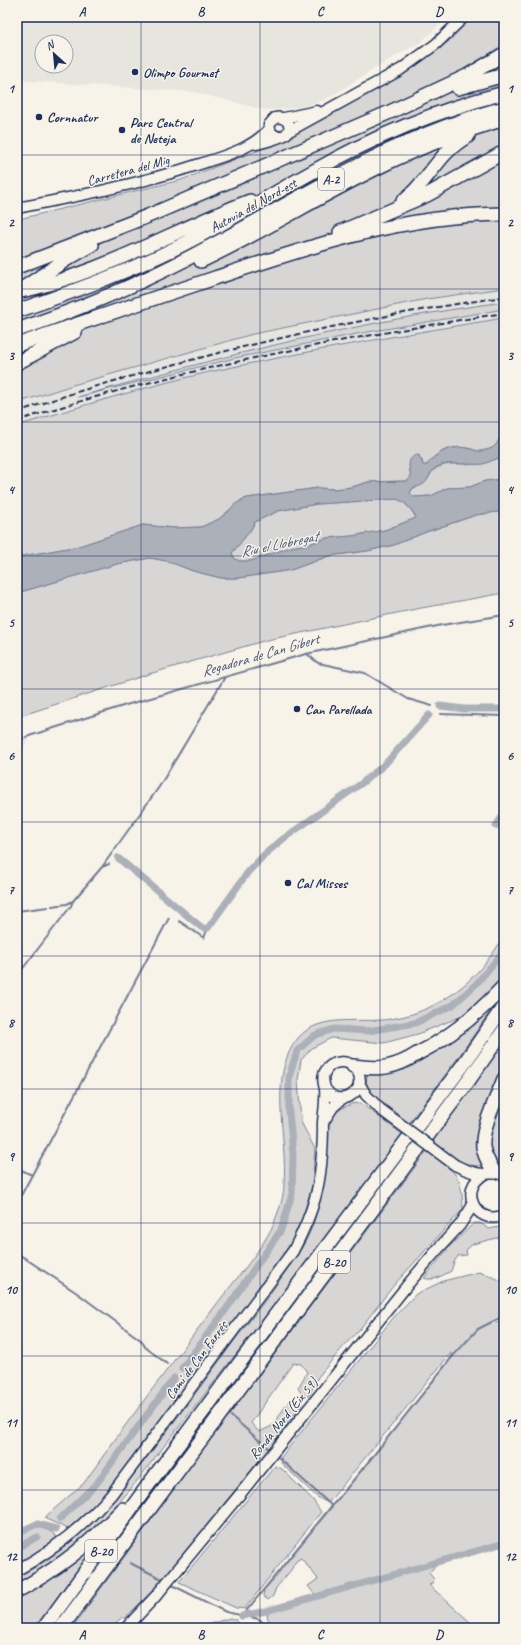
<svg xmlns="http://www.w3.org/2000/svg" width="521" height="1645" font-family="Caveat,sans-serif">
	<style>
		.built { fill: #e6e5de; fill-rule: evenodd }
		.green { fill: #d7d6d4; stroke: #798299 }
		.water { fill: #acb0b9; stroke: #727c95; fill-rule: evenodd }
		.lines { fill: none; stroke-linecap: round; stroke-linejoin: round }
		.stream { stroke: #727c95; stroke-width: 2 }
		.canal { stroke: #acb0b9; stroke-width: 7 }
		.secondary-casing { stroke: #1b2f5e; stroke-width: 13 }
		.highway-casing { stroke: #1b2f5e; stroke-width: 16 }
		.secondary { stroke: #f7f3e8; stroke-width: 10 }
		.highway { stroke: #f7f3e8; stroke-width: 13 }
		.rail { stroke: #1b2f5e; stroke-width: 2; stroke-dasharray: 6 3; stroke-linecap: butt }
		.secondary-bridge-casing { stroke: #1b2f5e; stroke-width: 13; stroke-linecap: butt }
		.secondary-bridge { stroke: #f7f3e8; stroke-width: 10 }
		.grid { fill: none; stroke: #1b2f5e; stroke-width: 1; stroke-opacity: 0.55 }
		.poi-dot { fill: #1b2f5e; stroke: #f7f3e8; stroke-width: 1.5 }
		.labels { text-anchor: middle; stroke-width: 3; stroke-linejoin: round; paint-order: stroke }
		.shield { fill: #f7f3e8; stroke: #5d6a87; stroke-width: 1 }
		.shield-label { font-size: 13px; font-weight: bold; fill: #1b2f5e }
		.poi-label { font-size: 14px; font-weight: bold; fill: #1b2f5e; stroke: #f7f3e8; text-anchor: start }
		.street-label { font-size: 14px; fill: #1b2f5e; stroke: #f7f3e8 }
		.water-label { font-size: 15px; font-style: italic; fill: #465679; stroke: #f7f3e8 }
		.neatline { fill: none; stroke: #1b2f5e; stroke-width: 1.5 }
		.grid-label { font-size: 13px; text-anchor: middle; font-weight: bold; fill: #1b2f5e }
	</style>
	<rect width="100%" height="100%" fill="#f7f3e8"/>
	<filter id="ink" filterUnits="userSpaceOnUse"><feTurbulence type="fractalNoise" baseFrequency=".025" numOctaves="2"/><feDisplacementMap in="SourceGraphic" scale="8" xChannelSelector="R" yChannelSelector="G"/><feConvolveMatrix kernelMatrix="1 2 1 2 8 2 1 2 1" color-interpolation-filters="sRGB"/></filter>
	<g filter="url(#ink)">
		<!-- built -->
		<path class="built" d="M17,17H448L421,42L395,56L333,95L322,101L300,107L274,110L261,109L194,92L17,80ZM42,42H66V66H42Z
			M504,288V302L477,306L187,366L90,394L235,358L362,333L504,309V318L368,340L208,373L81,406L17,426V403L73,385L253,334L427,299Z
			M29,737L17,760V740Z"/>
		<!-- green -->
		<path class="green" d="M470,17H504V288L427,299L253,334L73,385L17,403V224L23,218L181,180L275,144L338,110L448,42Z
			M504,302V309L362,333L235,358L78,397C218,357 359,321 504,302Z
			M504,318V434C496,439 500,447 486,450C480,452 477,451 471,449C454,444 437,450 427,465L423,466L422,460L409,465L411,477L408,481L368,482L352,487L335,489L318,488L247,498L241,500L219,519L201,527L173,528L143,525L79,546L17,557V426C80,406 145,387 209,372C307,351 405,334 504,318Z
			M499,458L504,459V479L485,481L470,487L447,488L431,496L414,497L410,493L413,488C434,483 425,472 441,466C452,462 469,465 481,464C487,463 493,459 499,458Z
			M397,499C405,502 412,510 416,518L385,530L352,536L327,538L309,544L291,547L251,561H239L234,558L232,553L250,531L255,522L278,511L317,504Z
			M504,511V593L416,609L267,640L149,674L17,717V593L117,564L150,558L167,561L193,571L221,578H239L291,570L329,556L367,551L394,545L426,532L476,515Z
			M504,936V978L488,997L462,1016L418,1034L384,1043L331,1038L312,1048L301,1060L298,1080L301,1122L315,1149L312,1186L302,1219L292,1241L278,1263L111,1486L97,1502L68,1529L44,1518L84,1483L91,1473C131,1416 174,1361 216,1305C233,1282 266,1246 275,1220C280,1208 284,1196 284,1183C288,1139 267,1075 298,1038C321,1012 361,1024 391,1019C441,1011 478,980 504,936Z
			M498,1000L457,1059L409,1123L371,1094C367,1087 365,1081 368,1074L381,1073Z
			M504,1041V1068L489,1106L483,1165C460,1170 449,1155 432,1142Z
			M504,1091V1164L501,1165L491,1158L487,1138Z
			M356,1103L363,1105L402,1134L265,1317L129,1491L99,1525L56,1560L17,1583V1577C72,1551 108,1506 145,1460C175,1421 205,1381 234,1341C252,1318 270,1295 286,1271C295,1258 304,1246 310,1232C324,1198 325,1161 328,1125C333,1112 343,1106 356,1103Z
			M427,1151C454,1171 462,1173 463,1209L394,1285L359,1330L343,1347L318,1377L309,1396H303L298,1388L307,1372L301,1364L293,1363L251,1423L259,1432L272,1426L289,1401L295,1398L302,1404L272,1445L166,1575L162,1584L152,1591L124,1619L122,1617L111,1628H72L201,1452Z
			M474,1223H480L489,1229L504,1226V1236L473,1244L466,1250L467,1255L458,1256L454,1262L451,1271C443,1275 433,1282 424,1278L452,1244Z
			M479,1272L500,1280L504,1284V1316L494,1321L498,1323L504,1322V1543L432,1563L434,1567L429,1573L434,1579L432,1584L429,1585L470,1622L474,1628H269L268,1627L269,1622L267,1615L273,1609L288,1602L315,1595L308,1586L318,1579L301,1558L296,1561L291,1570L276,1588L273,1596L268,1600L263,1596L264,1590L277,1576L287,1560L334,1502L337,1501L452,1356L451,1353L328,1503L317,1497L281,1463V1457L394,1317L416,1294L443,1281Z
			M275,1466L282,1469L313,1500L321,1512L246,1607V1609L236,1608L179,1582Z
			M40,1527L52,1532L57,1538L28,1558L17,1563V1535L33,1528Z
			M103,1536L36,1628H17V1595Z
			M230,1618L237,1620L238,1628H196Z"/>
		<!-- water -->
		<path class="water" d="M504,434V459C496,457 491,462 483,464C470,466 449,460 437,467C424,475 434,483 413,488L410,493L414,497L431,496L447,488L470,487L485,481L504,479V511L476,515L426,532L394,545L367,551L329,556L291,570L239,578H221L193,571L167,561L150,558L117,564L17,593V557L79,546L143,525L173,528L201,527L219,519L228,512L235,504L247,498L318,488L335,489L352,487L368,482L407,481L411,477C409,467 406,456 419,455L423,465H427C438,451 454,444 471,449C477,451 480,452 486,450C500,447 496,439 504,434ZM397,499C405,502 413,510 416,518L385,530L352,536L327,538L309,544L291,547L251,561H239L234,558L232,553L250,531L255,522L278,511L317,504Z"/>
		<g class="lines">
			<!-- stream -->
			<path class="stream" d="M307,654L318,663L365,673L408,699L432,706
				M440,714L504,716
				M26,737L126,705L306,654L442,625L504,615
				M102,867L159,787L225,677
				M52,906L67,904L73,901L102,867L109,864
				M17,911L48,907
				M179,921L204,938L208,928
				M17,976L71,906L73,901
				M17,1168L32,1175
				M17,1203L169,918
				M17,1253L77,1293L142,1341L145,1347L167,1364
				M231,1416L268,1448
				M279,1458L332,1506
				M130,1563L164,1580
				M172,1585L226,1612L259,1619L269,1628
				M242,1616L369,1461L453,1356L478,1329L504,1316"/>
			<!-- canal -->
			<path class="canal" d="M440,706L464,709H504
				M17,740L21,738
				M496,826L504,814
				M118,858L201,927L205,929L208,928L248,872L265,854L283,839L362,783L385,764L429,715
				M182,1368L225,1311L281,1230L292,1194L293,1154L289,1112V1077L297,1051L315,1035L334,1029L368,1031L415,1023L453,1005L476,984L504,951
				M60,1519L97,1483L174,1378
				M17,1533L37,1524L56,1529
				M17,1548L37,1537
				M242,1616L266,1611L504,1543"/>
			<!-- secondary casing -->
			<g class="secondary-casing">
				<path id="secondary" d="M284,118L317,111
					M289,131L400,70L436,44L464,17
					M256,144C262,143 283,137 286,134C295,126 285,115 275,118L269,125L271,133L278,137
					M17,208C79,196 140,184 200,164C224,156 252,149 269,129
					M359,1083L366,1095L380,1109
					M324,1121L333,1107L343,1098
					M455,1165C465,1170 474,1174 485,1174C492,1173 497,1172 504,1175
					M486,1174C457,1186 475,1228 504,1215
					M17,1570C53,1551 84,1526 111,1495L293,1251C302,1234 310,1217 315,1198C322,1174 323,1147 323,1122C324,1111 326,1100 325,1089C324,1084 322,1079 324,1074C330,1059 351,1058 358,1072C368,1093 337,1110 325,1088
					M126,1628L155,1597L241,1493L409,1283L437,1250L460,1225L473,1205"/>
			</g>
			<!-- highway casing -->
			<g class="highway-casing">
				<path id="highway" d="M458,88L504,75
					M403,201C430,181 437,153 468,136
					M340,232L427,195L504,152
					M201,261C264,231 324,193 387,163C424,145 464,131 504,119
					M17,267L148,216L390,112L467,76L504,54
					M25,287L67,259L92,245
					M17,292C99,275 172,231 250,201
					M17,311C72,292 128,272 180,246C226,223 269,196 314,171C373,137 438,110 504,93
					M17,330C83,308 147,281 209,247C306,195 396,136 504,108
					M17,345C83,322 149,300 215,278C311,246 402,215 504,214
					M17,363L75,332
					M353,1066C364,1067 375,1069 386,1067C397,1065 408,1060 417,1054C451,1037 478,1014 504,986
					M494,1172C490,1165 484,1156 483,1147C481,1129 497,1097 504,1079
					M17,1591C57,1570 92,1542 123,1509
					M44,1628L157,1473L463,1065L504,1006
					M61,1628L469,1080L504,1030"/>
			</g>
			<!-- secondary -->
			<use href="#secondary" class="secondary"/>
			<!-- highway -->
			<use href="#highway" class="highway"/>
			<!-- rail -->
			<path class="rail" d="M17,412C50,401 84,389 118,380C244,344 374,315 504,297
				M17,421C175,369 339,339 504,313"/>
			<!-- secondary-bridge casing -->
			<g class="secondary-bridge-casing">
				<path id="secondary-bridge" d="M380,1109L455,1165"/>
			</g>
			<!-- secondary-bridge -->
			<use href="#secondary-bridge" class="secondary-bridge"/>
		</g>
	</g>
	<!-- grid -->
	<path class="grid" d="M141,17V1628M260,17V1628M380,17V1628M17,155H504M17,289H504M17,422H504M17,556H504M17,689H504M17,822H504M17,956H504M17,1089H504M17,1223H504M17,1356H504M17,1490H504"/>
	<!-- markers -->
	<g class="poi-dot">
		<circle cx="135" cy="72" r="4"/>
		<circle cx="39" cy="117" r="4"/>
		<circle cx="122" cy="130" r="4"/>
		<circle cx="297" cy="709" r="4"/>
		<circle cx="288" cy="883" r="4"/>
	</g>
	<g class="labels">
		<!-- shield labels -->
		<g class="shield">
			<rect x="318" y="168" width="26" height="22" rx="3"/>
			<rect x="318" y="1251" width="32" height="22" rx="3"/>
			<rect x="85" y="1540" width="32" height="22" rx="3"/>
		</g>
		<g class="shield-label">
			<text x="331" y="184">A-2</text>
			<text x="334" y="1267">B-20</text>
			<text x="101" y="1556">B-20</text>
		</g>
		<!-- poi labels -->
		<g class="poi-label">
			<text x="143" y="77">Olimpo Gourmet</text>
			<text x="47" y="122">Cornnatur</text>
			<text x="130" y="127">Parc Central<tspan x="130" dy="16">de Neteja</tspan></text>
			<text x="305" y="714">Can Parellada</text>
			<text x="296" y="888">Cal Misses</text>
		</g>
		<!-- street labels -->
		<g class="street-label">
			<text transform="translate(128 170) rotate(-15)" y="5">Carretera del Mig</text>
			<text transform="translate(253 205) rotate(-29)" y="5">Autovia del Nord-est</text>
			<text transform="translate(196 1360) rotate(-53)" y="5">Camí de Can Farrés</text>
			<text transform="translate(283 1418) rotate(-51)" y="5">Ronda Nord (Eix 59)</text>
		</g>
		<!-- water labels -->
		<g class="water-label">
			<text transform="translate(279 544) rotate(-12)" y="5">Riu el Llobregat</text>
			<text transform="translate(260 655) rotate(-16)" y="5">Regadora de Can Gibert</text>
		</g>
	</g>
	<!-- margin -->
	<rect width="521" height="1645" fill="none" stroke="#f7f3e8" stroke-width="44"/>
	<!-- north arrow -->
	<g transform="translate(54 54) rotate(333)"><circle r="19" fill="#f7f3e8" stroke="#9fa5b1"/>
	<path d="M0-3L7 15L0 10L-7 15Z" fill="#1b2f5e"/>
	<text y="-6" font-size="11" font-weight="bold" text-anchor="middle" fill="#1b2f5e">N</text>
	</g>
	<rect x="22" y="22" width="477" height="1601" class="neatline"/>
	<g class="grid-label">
		<text x="82" y="16">A</text>
		<text x="201" y="16">B</text>
		<text x="320" y="16">C</text>
		<text x="439" y="16">D</text>
		<text x="11" y="93">1</text>
		<text x="510" y="93">1</text>
		<text x="11" y="227">2</text>
		<text x="510" y="227">2</text>
		<text x="11" y="360">3</text>
		<text x="510" y="360">3</text>
		<text x="11" y="494">4</text>
		<text x="510" y="494">4</text>
		<text x="11" y="627">5</text>
		<text x="510" y="627">5</text>
		<text x="11" y="760">6</text>
		<text x="510" y="760">6</text>
		<text x="11" y="894">7</text>
		<text x="510" y="894">7</text>
		<text x="11" y="1027">8</text>
		<text x="510" y="1027">8</text>
		<text x="11" y="1161">9</text>
		<text x="510" y="1161">9</text>
		<text x="11" y="1294">10</text>
		<text x="510" y="1294">10</text>
		<text x="11" y="1427">11</text>
		<text x="510" y="1427">11</text>
		<text x="11" y="1561">12</text>
		<text x="510" y="1561">12</text>
		<text x="82" y="1639">A</text>
		<text x="201" y="1639">B</text>
		<text x="320" y="1639">C</text>
		<text x="439" y="1639">D</text>
	</g>
</svg>
